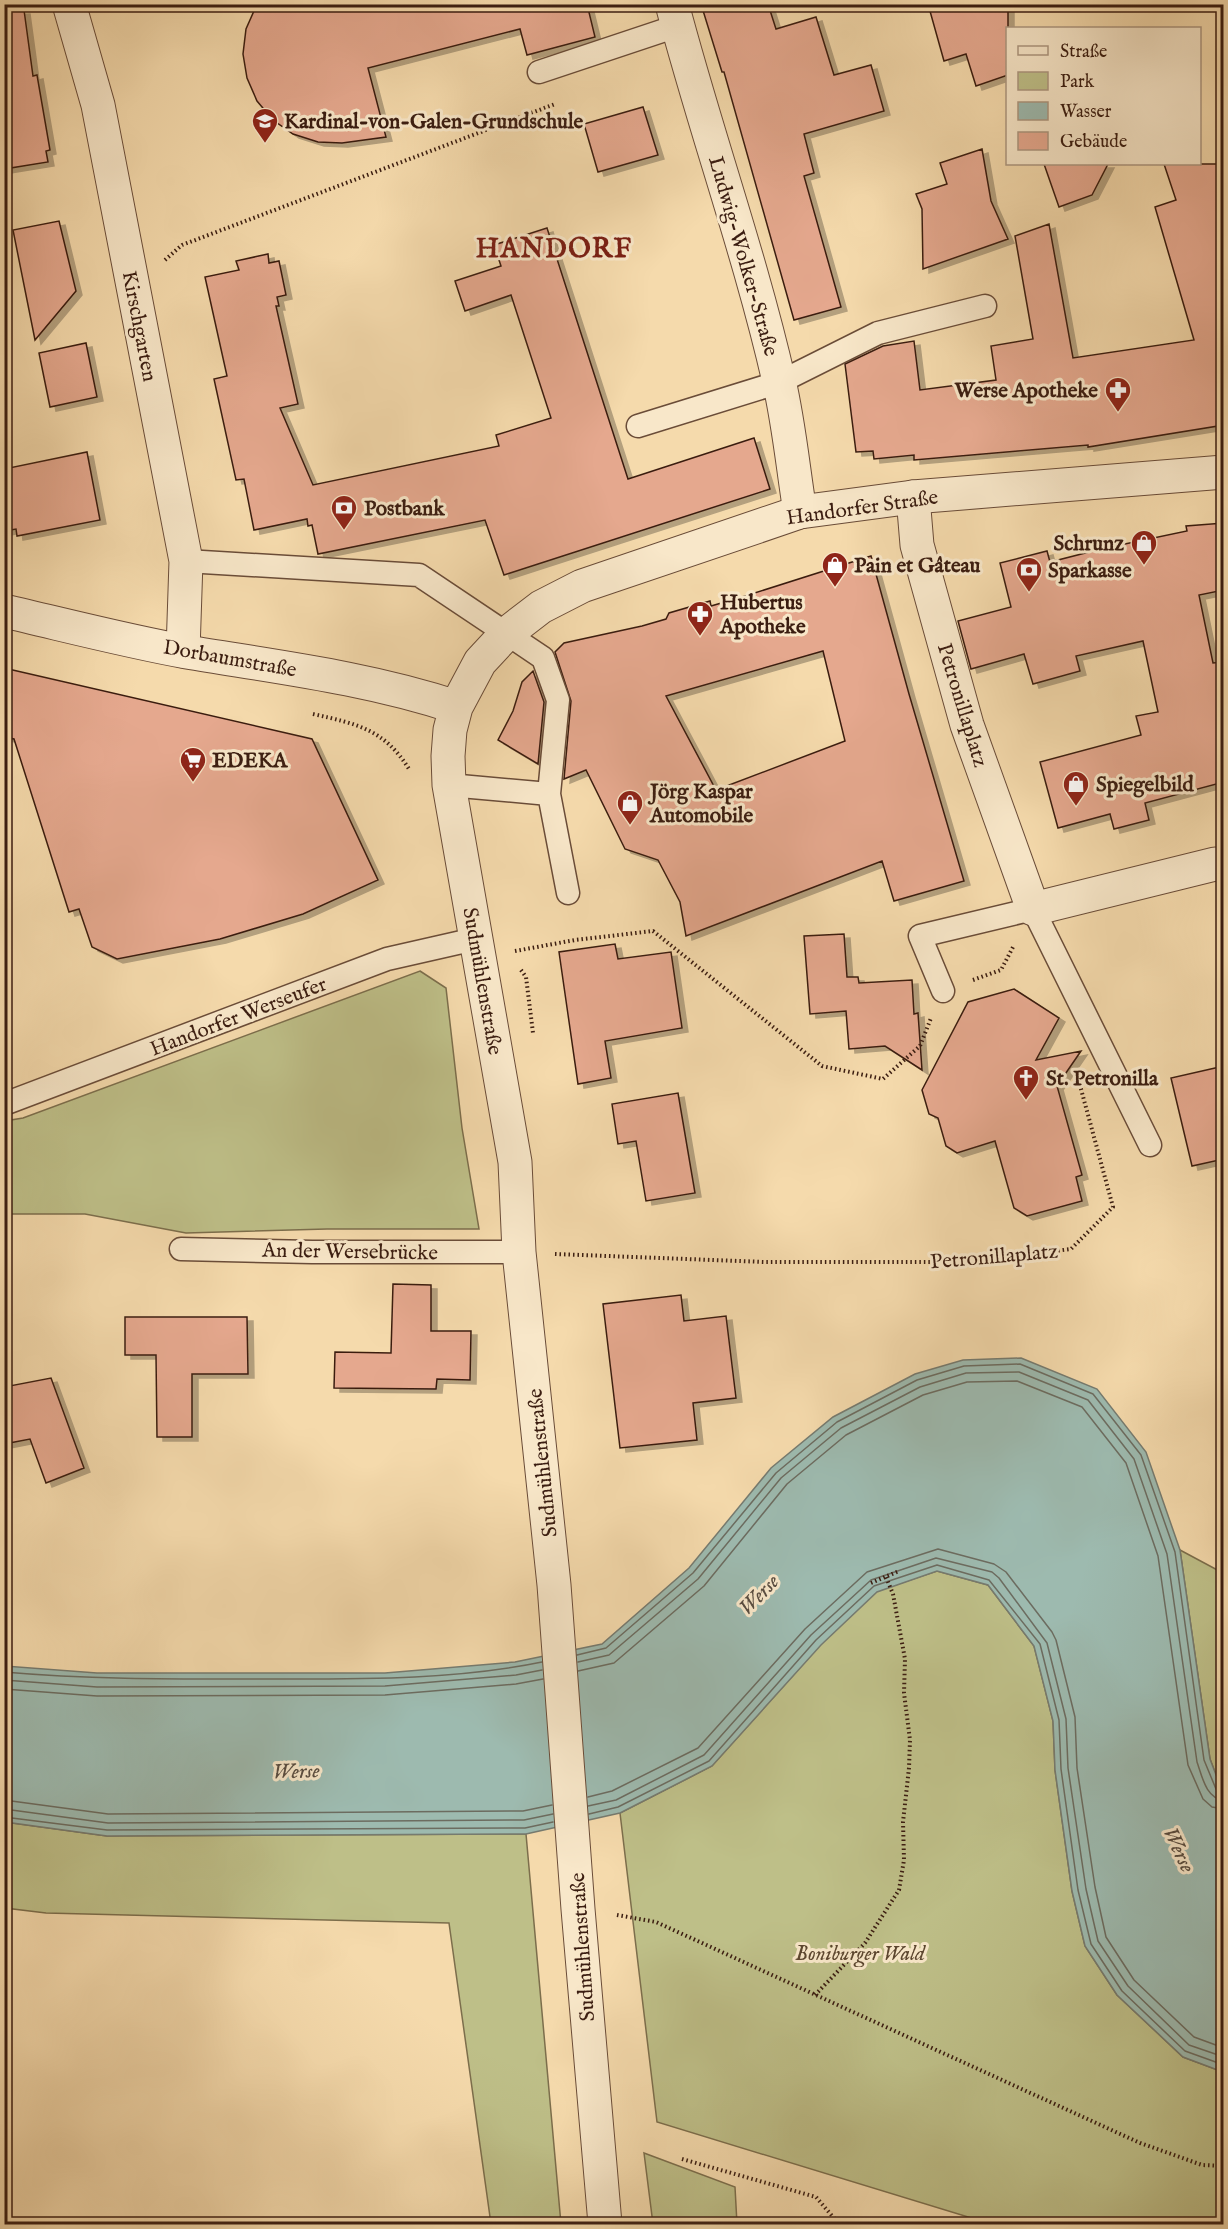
<svg xmlns="http://www.w3.org/2000/svg" width="1228" height="2229" font-family="'IM FELL English',serif">
	<style>
		.green { fill: #bebf88; stroke: #7c6e4c; stroke-width: 1.5 }
		.water { fill: #9dbaaf; stroke: #767b70; stroke-width: 1.5 }
		.lines { fill: none; stroke-linecap: round; stroke-linejoin: round }
		.shore { stroke: #6c6c60; stroke-width: 1.5 }
		.building { fill: #e5a88e; stroke: #3b1d11; stroke-width: 1.5; fill-rule: evenodd; filter: url(#shadow) }
		.service-casing { stroke: #6a4c38; stroke-width: 25 }
		.minor-casing { stroke: #6a4c38; stroke-width: 35 }
		.tertiary-casing { stroke: #6a4c38; stroke-width: 35 }
		.path { stroke: #3b1d11; stroke-width: 4; stroke-dasharray: 1.5 3; stroke-linecap: butt }
		.service { stroke: #f8e7c9; stroke-width: 22 }
		.minor { stroke: #f8e7c9; stroke-width: 33 }
		.tertiary { stroke: #f8e7c9; stroke-width: 33 }
		.labels { text-anchor: middle; stroke-width: 6; stroke-linejoin: round; paint-order: stroke }
		.poi-label { font-size: 21px; font-weight: bold; fill: #3b1d11; stroke: #f8e7c9; text-anchor: start }
		.street-label { font-size: 21px; fill: #3b1d11; stroke: #f8e7c9 }
		.park-label { font-size: 21px; font-style: italic; fill: #5c462f; stroke: #f8e7c9 }
		.water-label { font-size: 22px; font-style: italic; fill: #584c40; stroke: #f8e7c9 }
		.district-label { font-size: 27px; font-weight: bold; letter-spacing: 1.5px; fill: #7a1f14; stroke: #f8e7c9 }
	</style>
	<defs>
		<filter id="shadow"><feDropShadow dx="6" dy="4" stdDeviation="0" flood-color="#0004"/></filter>
	</defs>
	<rect width="100%" height="100%" fill="#f5daac"/>
	<filter id="stains"><feTurbulence type="fractalNoise" baseFrequency=".00333" numOctaves="4"/><feColorMatrix values="0 0 0 0 .2 0 0 0 0 .09 0 0 0 0 .02 0 0 0 .5 -.17"/></filter>
	<radialGradient id="worn" r=".72"><stop offset=".6" stop-color="#630" stop-opacity="0"/><stop offset="1" stop-color="#630" stop-opacity=".3"/></radialGradient>
	<!-- green -->
	<path class="green" d="M420,971L446,988L462,1128L479,1229H327L186,1233L85,1214H5V1121L23,1118Z
		M1180,1550L1223,1573V1793L1210,1759Z
		M937,1571L988,1585L1034,1646L1053,1721L1055,1770L1072,1891L1085,1946L1117,1995L1183,2057L1223,2072V2224H991L657,2122L620,1813L712,1766L821,1644L877,1591Z
		M5,1822L107,1836L526,1834L561,2224H491L449,1923L46,1913L5,1908Z
		M644,2153L735,2187L737,2224H653Z"/>
	<!-- water -->
	<path class="water" d="M1021,1358L1097,1389L1146,1452L1180,1550L1210,1759L1223,1793V2072L1183,2057L1117,1995L1085,1946L1072,1891L1055,1770L1053,1721L1034,1646L988,1585L937,1571L877,1592L821,1645L712,1766L620,1813L526,1834L107,1836L5,1822V1666L97,1673H385L515,1662L602,1644L689,1568L771,1468L833,1417L915,1374L963,1360Z"/>
	<g class="lines">
		<!-- shore -->
		<path class="shore" d="M577,1655L606,1648L693,1573L776,1473L837,1422L917,1380L964,1366L1020,1364L1093,1394L1141,1455L1175,1552L1204,1760L1216,1789L1224,1792
			M578,1662L609,1655L698,1579L781,1478L841,1428L920,1387L966,1373L1019,1372L1088,1400L1134,1459L1167,1554L1197,1762C1202,1776 1206,1799 1224,1800
			M578,1671L614,1663L704,1586L787,1484L846,1435L923,1395L967,1382L1017,1381L1082,1407L1126,1463L1158,1556L1188,1765L1203,1799L1212,1807L1224,1809
			M4,1672C94,1680 183,1679 273,1679C361,1679 455,1680 542,1662
			M4,1680L97,1687L385,1686L516,1675L542,1670
			M4,1689L97,1696L385,1695L516,1684L543,1679
			M588,1797L612,1791L698,1748L805,1629L867,1572L938,1549L994,1564L1006,1572L1052,1632L1056,1640L1075,1717L1077,1768L1095,1887L1106,1937L1134,1980L1194,2037L1224,2048
			M4,1800L108,1814L523,1811L552,1805
			M588,1806L616,1800L704,1755L811,1635L871,1580L936,1558L992,1572L999,1578L1047,1643L1066,1719L1068,1768L1086,1889L1098,1941L1128,1986L1189,2045L1224,2057
			M4,1809L108,1823L524,1820L553,1814
			M589,1814L618,1807L709,1761L816,1640L874,1586L937,1565L989,1580L1040,1644L1059,1720L1061,1769L1078,1890L1091,1944L1122,1991L1185,2051L1224,2065
			M4,1817L107,1830L525,1828L553,1822"/>
	</g>
	<!-- building -->
	<path class="building" d="M257,4H587L595,37L527,55L520,29L368,68L386,137L342,143L318,142L293,134L273,120L257,101L247,78L243,54L246,29Z
		M701,4H768L776,29L816,17L834,75L871,65L884,111L804,134L814,173L804,176L841,307L794,320L724,72H722Z
		M928,4H1008V75L976,86L966,54L944,61Z
		M24,10L33,76L37,75L50,150L46,151L48,162L4,169V11Z
		M643,107L658,155L598,172L584,124Z
		M982,149L991,201L1008,239L923,269L922,209L916,194L947,184L940,163Z
		M1044,164H1108L1092,195L1059,207Z
		M1164,164H1224V425L1088,447V445L914,460V455L874,459L873,451L856,452L845,364L883,346L914,341L920,390L996,380L991,346L1033,339L1015,236L1049,224L1073,358L1194,340L1155,207L1176,200Z
		M59,221L76,291L35,340L13,230Z
		M547,228L628,479L754,438L770,489L504,575L485,520L318,554L312,525L308,526L307,519L254,530L244,479L236,480L214,379L227,376L205,277L239,270L236,261L268,254L269,263L279,261L286,295L277,297L279,306H276L298,404L280,408L313,485L499,446L496,435L551,418L511,295L465,311L455,281L501,266L494,245Z
		M86,343L97,397L50,407L39,353Z
		M87,452L100,520L17,536L16,529L4,531V469Z
		M1224,523V590L1199,595L1213,663L1224,662V782L1145,803L1149,820L1114,829L1110,814L1058,828L1040,762L1141,735L1136,716L1158,712L1143,641L1076,656L1080,671L1033,684L1024,654L971,669L958,621L1011,607L1000,563L1047,551L1050,562L1101,549L1187,531L1186,526Z
		M871,556L909,694L964,881L894,901L882,861L686,936L680,902L658,860L625,849L586,770L564,779L571,701L555,652L564,643L642,626L666,619L669,613L710,601L711,606L742,597ZM823,651L845,741L716,790L666,696Z
		M4,668L312,739L378,880L303,914L220,939L117,959L92,947L79,909L69,912L14,739L4,737Z
		M533,671L544,702L538,764L498,740L513,711L522,682Z
		M844,934L847,977H858L859,983L912,980L914,1014L918,1013L922,1070L885,1046L849,1049L846,1011L810,1014L804,936Z
		M615,944L618,959L671,952L682,1028L605,1041L611,1078L578,1084L559,952Z
		M1014,989L1059,1018L1036,1060L1081,1051L1057,1086L1082,1175L1076,1177L1082,1201L1027,1216L1014,1208L995,1141L957,1153L946,1146L938,1118L929,1114L922,1090L968,1002Z
		M1224,1066V1159L1192,1166L1171,1078Z
		M678,1093L695,1193L646,1201L636,1141L618,1144L612,1104Z
		M393,1284L431,1285V1331H471L470,1380L437,1379L436,1389L334,1388L335,1352L391,1353Z
		M681,1295L684,1321L726,1316L736,1398L693,1403L697,1440L620,1448L603,1304Z
		M125,1317H247L248,1374H192V1437H157L156,1355H125Z
		M51,1378L84,1468L46,1483L30,1439L4,1444V1387Z"/>
	<g class="lines">
		<!-- service casing -->
		<g class="service-casing">
			<path id="service" d="M539,72L677,26
				M638,426L780,382L878,333L985,306
				M186,561L419,575L543,658L558,700L549,794L449,785
				M549,794L568,893
				M943,991L920,936L1033,909L1150,1145
				M4,1104L387,959L475,939
				M181,1249L312,1252H519"/>
		</g>
		<!-- minor casing -->
		<g class="minor-casing">
			<path id="minor" d="M69,4L98,105L186,561L183,651
				M672,4C705,130 750,254 779,381C789,424 793,468 800,512
				M913,497L917,545L967,725L1033,909L1215,864"/>
		</g>
		<!-- tertiary casing -->
		<g class="tertiary-casing">
			<path id="tertiary" d="M4,611C65,625 126,641 187,652C277,667 369,678 456,707
				M605,2224L578,1909L554,1585L519,1252L515,1162L449,785L448,756L450,730L456,707L480,662L506,634L541,607L582,586L800,512L913,497L1224,472"/>
		</g>
		<!-- path -->
		<path class="path" d="M165,260L182,245L555,104
			M313,714C357,724 384,729 409,769
			M515,951L575,940L653,931L822,1066L883,1079L920,1046L931,1018
			M521,970L526,977L533,1033
			M973,980L1001,970L1013,947
			M555,1254L765,1262H968L1071,1249L1113,1207L1078,1078
			M871,1583L899,1571
			M617,1915L656,1922L1140,2143L1202,2165L1224,2166
			M815,1995L865,1943L899,1890L904,1860L903,1822L909,1768L910,1740L904,1693L905,1659L893,1594L886,1577
			M682,2159L816,2197L839,2224"/>
		<!-- service -->
		<use href="#service" class="service"/>
		<!-- minor -->
		<use href="#minor" class="minor"/>
		<!-- tertiary -->
		<use href="#tertiary" class="tertiary"/>
	</g>
	<!-- icons -->
	<defs>
		<g id="school-pin" transform="scale(1.35)"><path d="M0 17L-7.5 6A9.5 9.5 0 1 1 7.5 6Z" fill="#8f2418" stroke="#f8e7c9"/><path d="M0-5L7-2L0 1L-7-2ZM-4 1L0 2.5L4 1V4Q0 6-4 4Z" fill="#fff"/></g>
		<g id="pharmacy-pin" transform="scale(1.35)"><path d="M0 17L-7.5 6A9.5 9.5 0 1 1 7.5 6Z" fill="#8f2418" stroke="#f8e7c9"/><path d="M-2-6h4v4h4v4h-4v4h-4v-4h-4v-4h4Z" fill="#fff"/></g>
		<g id="bank-pin" transform="scale(1.35)"><path d="M0 17L-7.5 6A9.5 9.5 0 1 1 7.5 6Z" fill="#8f2418" stroke="#f8e7c9"/><path d="M-6-4H6V4H-6ZM0-2.3a2.3 2.3 0 1 0 0 4.6a2.3 2.3 0 1 0 0-4.6Z" fill="#fff"/></g>
		<g id="shop-pin" transform="scale(1.35)"><path d="M0 17L-7.5 6A9.5 9.5 0 1 1 7.5 6Z" fill="#8f2418" stroke="#f8e7c9"/><path d="M-5-2.5h2.3a2.7 3.5 0 0 1 5.4 0H5L5.5 6h-11ZM-1.5-2.5h3a1.5 2.3 0 0 0-3 0Z" fill="#fff"/></g>
		<g id="supermarket-pin" transform="scale(1.35)"><path d="M0 17L-7.5 6A9.5 9.5 0 1 1 7.5 6Z" fill="#8f2418" stroke="#f8e7c9"/><path d="M-6-5.5h2.5l.6 2H6L4.5 2H-2.5L-4.4-4H-6ZM-1.5 3.2a1.3 1.3 0 1 0 .1 0ZM3 3.2a1.3 1.3 0 1 0 .1 0Z" fill="#fff"/></g>
		<g id="church-pin" transform="scale(1.35)"><path d="M0 17L-7.5 6A9.5 9.5 0 1 1 7.5 6Z" fill="#8f2418" stroke="#f8e7c9"/><path d="M-1.2-6h2.4v3.5h3.3v2.4h-3.3V6h-2.4V-.1h-3.3v-2.4h3.3Z" fill="#fff"/></g>
	</defs>
	<g fill-rule="evenodd">
		<use href="#school-pin" x="265" y="121"/>
		<use href="#pharmacy-pin" x="1118" y="390"/>
		<use href="#bank-pin" x="344" y="508"/>
		<use href="#shop-pin" x="1144" y="543"/>
		<use href="#shop-pin" x="835" y="565"/>
		<use href="#bank-pin" x="1029" y="570"/>
		<use href="#pharmacy-pin" x="700" y="614"/>
		<use href="#supermarket-pin" x="193" y="760"/>
		<use href="#shop-pin" x="1076" y="784"/>
		<use href="#shop-pin" x="630" y="803"/>
		<use href="#church-pin" x="1026" y="1078"/>
	</g>
	<g class="labels">
		<!-- poi labels -->
		<g class="poi-label">
			<text x="284" y="128">Kardinal-von-Galen-Grundschule</text>
			<text x="1098" y="397" text-anchor="end">Werse Apotheke</text>
			<text x="364" y="515">Postbank</text>
			<text x="1124" y="550" text-anchor="end">Schrunz</text>
			<text x="854" y="572">Pain et Gâteau</text>
			<text x="1048" y="577">Sparkasse</text>
			<text x="720" y="609">Hubertus<tspan x="720" dy="24">Apotheke</tspan></text>
			<text x="212" y="767">EDEKA</text>
			<text x="1096" y="791">Spiegelbild</text>
			<text x="650" y="798">Jörg Kaspar<tspan x="650" dy="24">Automobile</tspan></text>
			<text x="1046" y="1085">St. Petronilla</text>
		</g>
		<!-- street labels -->
		<g class="street-label">
			<text transform="translate(744 256) rotate(74)" y="7">Ludwig-Wolker-Straße</text>
			<text transform="translate(140 326) rotate(79)" y="7">Kirschgarten</text>
			<text transform="translate(862 507) rotate(-8)" y="7">Handorfer Straße</text>
			<text transform="translate(230 658) rotate(10)" y="7">Dorbaumstraße</text>
			<text transform="translate(963 705) rotate(73)" y="7">Petronillaplatz</text>
			<text transform="translate(483 981) rotate(80)" y="7">Sudmühlenstraße</text>
			<text transform="translate(238 1016) rotate(-21)" y="7">Handorfer Werseufer</text>
			<text transform="translate(350 1251) rotate(1)" y="7">An der Wersebrücke</text>
			<text transform="translate(994 1256) rotate(-5)" y="7">Petronillaplatz</text>
			<text transform="translate(542 1463) rotate(-96)" y="7">Sudmühlenstraße</text>
			<text transform="translate(582 1947) rotate(-94)" y="7">Sudmühlenstraße</text>
		</g>
		<!-- park labels -->
		<g class="park-label">
			<text x="860" y="1960">Boniburger Wald</text>
		</g>
		<!-- water labels -->
		<g class="water-label">
			<text transform="translate(758 1594) rotate(-46)" y="8">Werse</text>
			<text transform="translate(296 1770) rotate(-2)" y="8">Werse</text>
			<text transform="translate(1180 1849) rotate(65)" y="8">Werse</text>
		</g>
		<!-- district labels -->
		<g class="district-label">
			<text x="554" y="257">HANDORF</text>
		</g>
	</g>
	<!-- margin -->
	<rect width="1228" height="2229" fill="none" stroke="#f5daac" stroke-width="24"/>
	<rect x="6" y="6" width="1216" height="2217" fill="none" stroke="#3b1d11" stroke-width="3"/>
	<rect x="12" y="12" width="1204" height="2205" fill="none" stroke="#3b1d11" stroke-width="1.5"/>
	<!-- legend -->
	<rect x="1006" y="27" width="195" height="138" fill="#f8e7c9" stroke="#ac967f" stroke-width="1.5"/>
	<rect x="1018" y="46" width="30" height="9" fill="#f8e7c9" stroke="#ac967f" stroke-width="1.5"/>
	<text x="1060" y="57" font-size="18" fill="#3b1d11">Straße</text>
	<rect x="1018" y="72" width="30" height="18" fill="#bebf88" stroke="#ac967f" stroke-width="1.5"/>
	<text x="1060" y="87" font-size="18" fill="#3b1d11">Park</text>
	<rect x="1018" y="102" width="30" height="18" fill="#9dbaaf" stroke="#ac967f" stroke-width="1.5"/>
	<text x="1060" y="117" font-size="18" fill="#3b1d11">Wasser</text>
	<rect x="1018" y="132" width="30" height="18" fill="#e5a88e" stroke="#ac967f" stroke-width="1.5"/>
	<text x="1060" y="147" font-size="18" fill="#3b1d11">Gebäude</text>
	<rect width="100%" height="100%" filter="url(#stains)"/>
	<rect width="100%" height="100%" fill="url(#worn)"/>
</svg>
